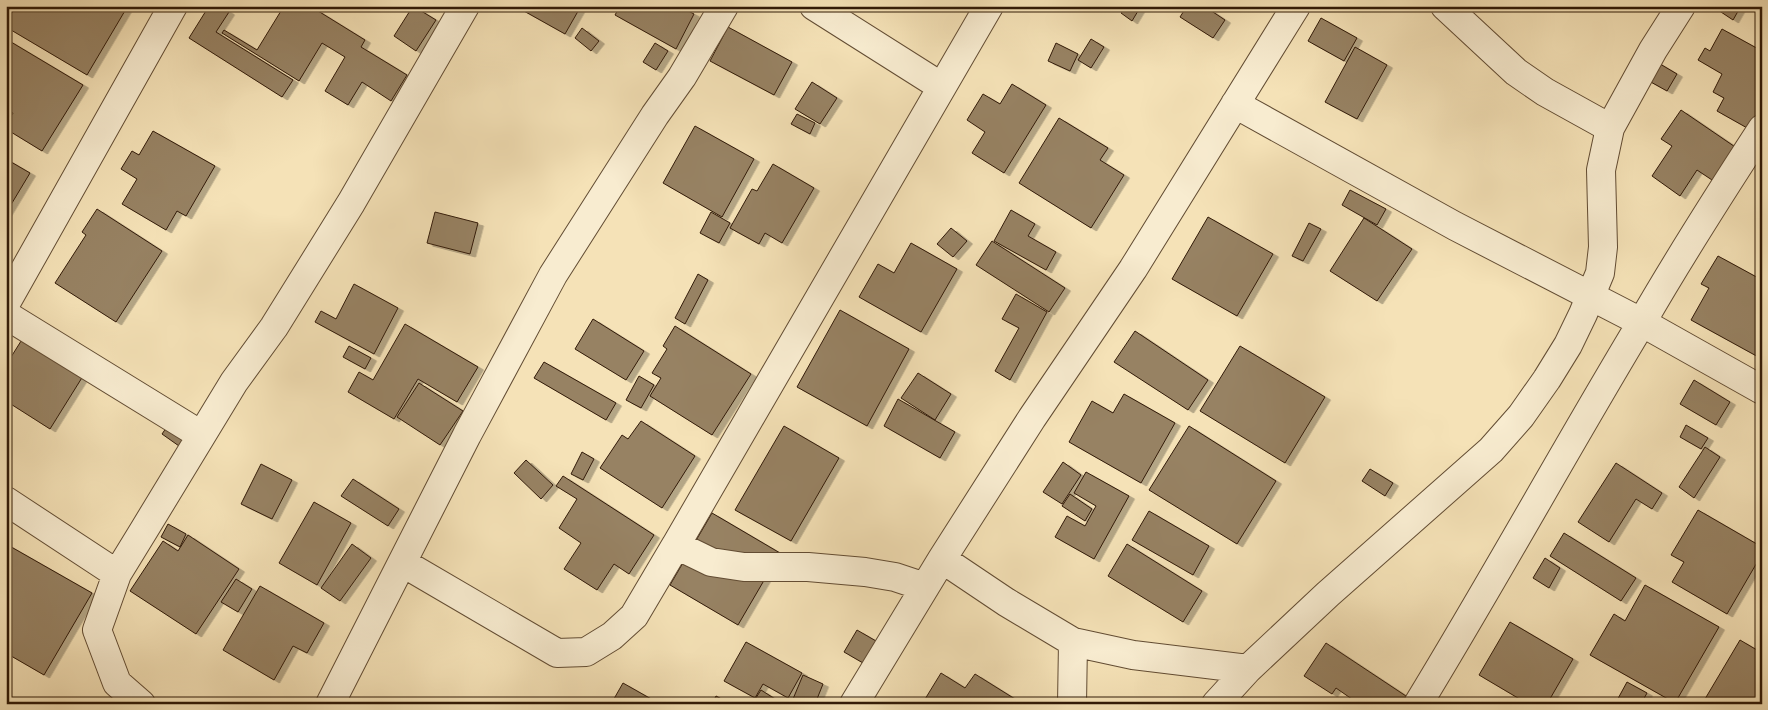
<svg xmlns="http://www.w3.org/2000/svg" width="1768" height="710" font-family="Cardo,serif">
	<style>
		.building { fill: #978263; stroke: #311a07; filter: url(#shadow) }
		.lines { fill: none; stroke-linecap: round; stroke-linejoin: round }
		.minor-casing { stroke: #624c33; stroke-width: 30 }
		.minor { stroke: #f8ecd0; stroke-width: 28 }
	</style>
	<defs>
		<filter id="shadow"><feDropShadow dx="5.5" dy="3" stdDeviation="0" flood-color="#0004"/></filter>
	</defs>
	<rect width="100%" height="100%" fill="#f5e2b7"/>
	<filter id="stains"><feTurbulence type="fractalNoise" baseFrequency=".004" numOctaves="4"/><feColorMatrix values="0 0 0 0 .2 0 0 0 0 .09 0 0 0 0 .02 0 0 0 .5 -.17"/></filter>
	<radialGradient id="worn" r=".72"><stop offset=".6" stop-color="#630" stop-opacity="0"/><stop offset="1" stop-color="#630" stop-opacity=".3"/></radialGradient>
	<!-- building -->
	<path class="building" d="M6,6H122L126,9L87,75L6,27Z
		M209,6H220L229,12L216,32L293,80L282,97L189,38Z
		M284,6H310L365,40L361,47L407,75L391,101L362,82L348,105L325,91L345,57L322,43L299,81L222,33L224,30L257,50Z
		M413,6L436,20L416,51L394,36Z
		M515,6H581L565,34Z
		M620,6H679L694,14L676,49L615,15Z
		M1126,6H1141L1132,21L1121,13Z
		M1187,6H1204L1225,20L1213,38L1180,17Z
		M1712,6H1741L1733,20Z
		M1321,18L1357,38L1344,61L1308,41Z
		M728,27L792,62L774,95L710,61Z
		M582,28L599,41L591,51L575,38Z
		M1722,29L1762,51V105L1749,129L1717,111L1724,98L1713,92L1722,74L1698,60L1705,48L1710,51Z
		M6,39L83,85L42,151L6,129V125L13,113L6,109Z
		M1091,39L1104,47L1091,68L1078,60Z
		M655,43L668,51L656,70L643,62Z
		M1056,43L1078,54L1070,71L1048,61Z
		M1355,47L1387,65L1357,119L1325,102Z
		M1650,58L1677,74L1667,91L1640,76Z
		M812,82L837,98L820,124L795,109Z
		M1012,84L1046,105L1004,173L972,153L985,132L967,120L983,94L1000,104Z
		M1681,110L1744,153L1721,186L1697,170L1680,196L1652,176L1672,146L1661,139Z
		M797,114L815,123L810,134L791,124Z
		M1059,118L1108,148L1100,160L1124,175L1091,228L1019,183Z
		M695,126L754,159L722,217L663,183Z
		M153,131L215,166L186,216L177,211L166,230L122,204L137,179L121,169L132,151L139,155Z
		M6,159L30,173L6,213Z
		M773,164L814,188L782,243L765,233L759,244L730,228L752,189L757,191Z
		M1350,190L1386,209L1377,225L1342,205Z
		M97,209L162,251L116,322L55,283L86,235L82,232Z
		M1011,210L1035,224L1028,236L1056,252L1046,270L994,241Z
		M435,212L478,223L470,254L427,243Z
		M711,212L730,223L719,243L700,233Z
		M1208,217L1273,254L1237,316L1172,279Z
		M1364,218L1412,249L1377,301L1330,271Z
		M1309,223L1321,229L1303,261L1292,256Z
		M951,228L967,241L953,257L937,244Z
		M992,241L1065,288L1049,312L976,265Z
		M911,243L957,269L921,332L859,297L878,264L894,273Z
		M1718,256L1762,280V359L1691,320L1709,288L1701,284Z
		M698,274L708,280L685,324L675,318Z
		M354,284L398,308L374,354L315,322L321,311L336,319Z
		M1016,294L1047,312L1010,380L995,371L1019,328L1002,319Z
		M840,310L909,349L867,426L797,387Z
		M593,319L644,351L626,380L575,349Z
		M33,322L93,360L50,429L6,401V365Z
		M405,324L478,367L457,402L418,379L394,419L348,392L359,372L373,380Z
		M675,326L751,374L712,435L650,396L661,378L652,373L667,349L663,346Z
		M1135,331L1208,380L1188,410L1114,362Z
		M349,346L371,358L365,369L343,357Z
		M1240,346L1325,397L1285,463L1200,411Z
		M544,362L616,403L606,420L534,378Z
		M918,373L951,394L935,420L901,398Z
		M639,376L654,385L641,408L626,400Z
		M1694,380L1730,402L1716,425L1680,404Z
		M419,383L463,411L440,445L397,417Z
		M1124,394L1175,423L1141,483L1069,442L1092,401L1113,413Z
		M898,399L955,432L940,458L884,426Z
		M175,415L192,427L179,446L162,434Z
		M641,421L695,456L662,508L600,468L622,435L628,439Z
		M1686,425L1708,438L1701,449L1680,437Z
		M784,426L839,458L791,541L735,510Z
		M1189,426L1276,481L1237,544L1149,490Z
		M1705,447L1720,457L1694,498L1679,487Z
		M582,452L594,459L583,480L571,474Z
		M526,460L553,485L541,499L514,473Z
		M1063,462L1081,475L1062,504L1043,492Z
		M1616,463L1662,493L1652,509L1636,499L1609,542L1578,522Z
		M261,464L292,480L272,519L241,504Z
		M1370,469L1393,483L1385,496L1362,481Z
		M1086,472L1129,496L1094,559L1055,537L1067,516L1085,526L1096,506L1074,493Z
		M563,476L654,535L629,574L614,564L597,590L564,569L581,543L559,528L577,499L556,486Z
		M353,479L399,509L388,526L341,496Z
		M1070,494L1092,509L1085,521L1062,506Z
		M314,502L351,523L317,585L279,563Z
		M1698,510L1762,547V554L1727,614L1672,582L1684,562L1671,555Z
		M1149,511L1209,546L1193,575L1132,540Z
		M712,513L780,553L738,625L670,585Z
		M168,524L186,534L180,547L161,537Z
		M1564,533L1636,578L1621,601L1550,556Z
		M188,535L239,569L196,634L130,591L163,541L178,551Z
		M6,544L92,593L44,675L6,653Z
		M352,544L371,558L340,601L321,588Z
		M1127,544L1202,591L1183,622L1108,576Z
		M1545,558L1560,568L1549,588L1533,578Z
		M236,579L252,589L238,612L221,602Z
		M1645,585L1719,627L1675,703L1590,655L1614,614L1625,621Z
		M260,586L324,623L307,653L293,646L274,680L223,650Z
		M1510,622L1573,659L1547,704H1528L1479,675Z
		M857,630L876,641L863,663L844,652Z
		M1740,640L1762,653V704H1702Z
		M746,642L802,673L788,698L763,684L755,698L724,681Z
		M1326,643L1412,700L1410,704H1359L1336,688L1332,694L1304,676Z
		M941,673L965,688L975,674L1015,699L1012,704H922Z
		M803,675L823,684L815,704H804L793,699Z
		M1627,682L1647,693L1641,704H1615Z
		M623,683L660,704H611Z
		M761,690L783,704H752Z
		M716,696L731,704H712Z"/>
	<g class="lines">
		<!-- minor casing -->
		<g class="minor-casing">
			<path id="minor" d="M814,6L942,87
				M1445,6L1516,72L1545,92L1610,128
				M1235,104L1455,226L1641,322L1762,390
				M6,303L173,6
				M6,315L201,435
				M6,501L117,574
				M676,545L989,6
				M942,559L1006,602L1073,642L1133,655L1248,669
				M403,563L557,653L586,652L612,636L634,616L676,545L711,562L744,567H808L865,572L895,577L925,587
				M141,704L117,683L97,630L117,574L144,530L234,382L274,327L351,203L465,6
				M330,704L467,435L553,275L655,115L682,77L724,6
				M854,704L942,559L1032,418L1133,269L1296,6
				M1072,704L1073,642
				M1216,704L1248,669L1328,594L1491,450L1521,416L1547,379L1568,345L1583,314L1600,273L1603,247L1601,170L1610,128L1653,50L1681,6
				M1418,704C1495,578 1566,448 1642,322C1680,256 1721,192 1762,129"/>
		</g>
		<!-- minor -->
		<use href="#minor" class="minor"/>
	</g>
	<!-- margin -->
	<rect width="1768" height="710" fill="none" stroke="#f5e2b7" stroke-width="25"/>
	<rect x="8" y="8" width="1753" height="695" fill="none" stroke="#311a07" stroke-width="2.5"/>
	<rect x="12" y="12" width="1743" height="685" fill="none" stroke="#311a07"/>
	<rect width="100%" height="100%" filter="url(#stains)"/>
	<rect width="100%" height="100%" fill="url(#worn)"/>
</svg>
